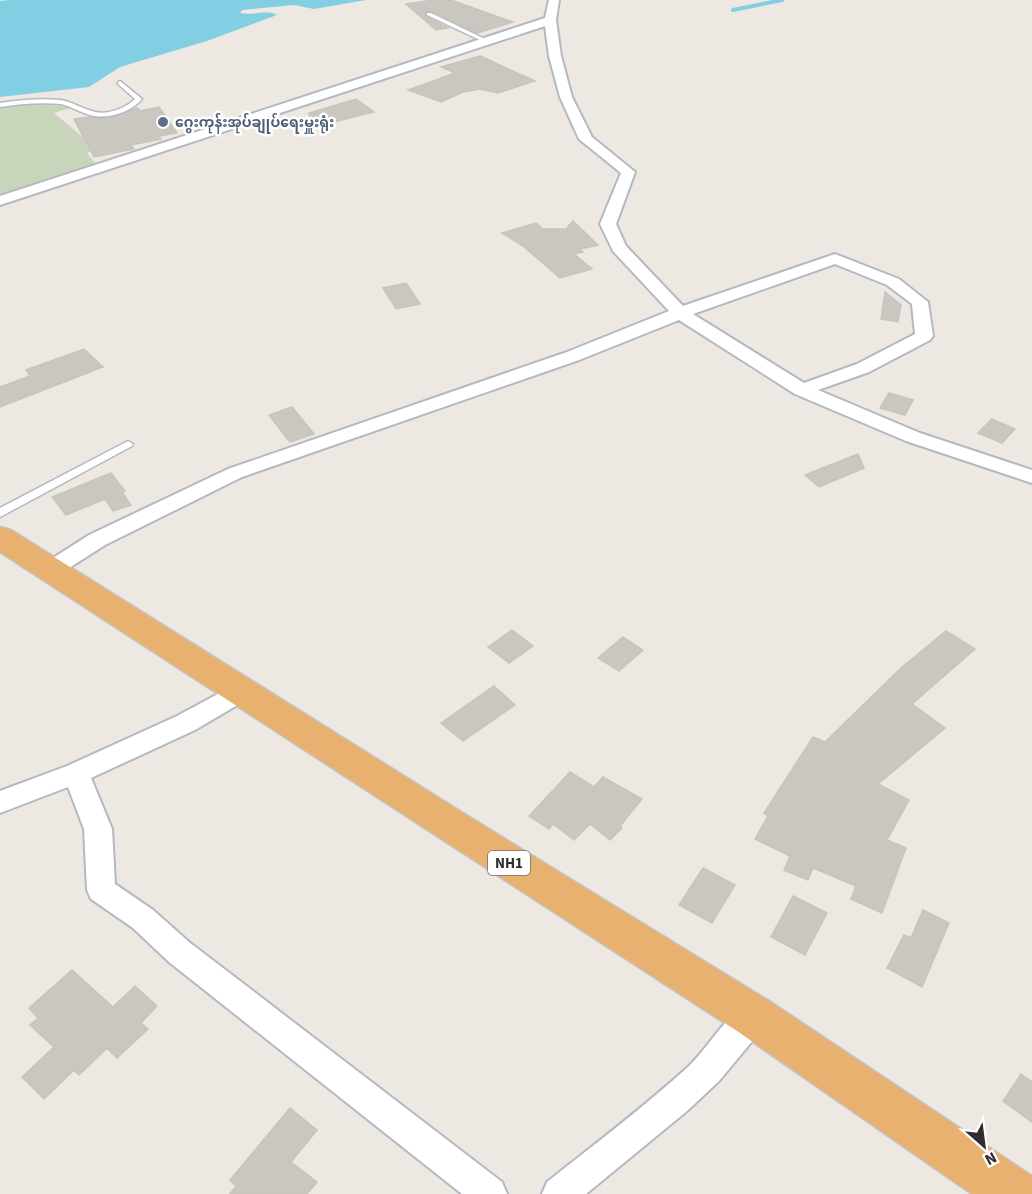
<svg xmlns="http://www.w3.org/2000/svg" width="1032" height="1194" font-family="'Source Sans 3','Noto Sans Myanmar',sans-serif">
	<style>
		.cemetery { fill: #c9d5bb }
		.water { fill: #82cee3 }
		.lines { fill: none; stroke-linecap: round; stroke-linejoin: round }
		.stream { stroke: #82cee3; stroke-width: 4 }
		.building { fill: #cac6c0; stroke: #c9c4bc; stroke-width: 1.5 }
		.service-casing { stroke: #b5b8c0; stroke-width: 3 }
		.minor-casing { stroke: #b5b8c0; stroke-width: 4 }
		.trunk-casing { stroke: #c4c4c4; stroke-width: 3 }
		.service { fill: #fff; fill-rule: evenodd }
		.minor { fill: #fff; fill-rule: evenodd }
		.trunk { fill: #e8b170; fill-rule: evenodd }
		.service-dot { fill: #5c6f8a; stroke: #fff; stroke-width: 2 }
		.labels { text-anchor: middle; stroke-width: 5; stroke-linejoin: round; paint-order: stroke }
		.far-service-label { font-size: 14px; font-weight: bold; fill: #4e5e75; stroke: #fff; text-anchor: start }
		.shield { fill: #fff; stroke: #6d6d6d; stroke-width: 1.5 }
		.shield-label { font-size: 15px; font-weight: bold; fill: #2e2e2e }
	</style>
	<rect width="100%" height="100%" fill="#ede8e2"/>
	<!-- cemetery -->
	<path class="cemetery" d="M45,102L70,108L54,113L97,149L87,153L96,164L0,197V107Z"/>
	<!-- water -->
	<path class="water" d="M10,0H366L314,9L294,5L242,10L240,13C252,16 267,9 277,15L207,41L120,67L89,87L0,97V1Z"/>
	<g class="lines">
		<!-- stream -->
		<path class="stream" d="M733,10L782,0"/>
	</g>
	<!-- building -->
	<path class="building" d="M433,0H451L513,22L477,33L432,11H425L426,17L448,28L436,30L406,4Z
		M480,56L535,81L498,93L480,89L463,92L441,102L408,90L455,73L441,67Z
		M356,99L374,112L313,127L309,113Z
		M159,107L177,133L159,136L161,139L131,145L134,149L94,157L74,119L89,117L110,118L133,109L138,108L140,111Z
		M573,221L598,245L580,249L583,252L574,254L592,269L560,278L523,246L502,233L536,223L543,229H566Z
		M406,283L420,304L396,309L383,288Z
		M885,292L901,305L898,322L881,319Z
		M84,349L103,367L0,407V387L30,376L26,370Z
		M889,393L913,400L905,415L880,408Z
		M292,407L314,434L290,442L269,415Z
		M992,419L1015,429L1002,443L978,433Z
		M858,454L864,468L819,487L805,475Z
		M111,473L125,491L122,492L131,505L113,511L105,499L66,515L52,497Z
		M512,630L533,646L509,663L488,647Z
		M946,631L975,649L912,704L945,728L878,784L909,800L887,840L906,848L882,913L851,899L856,886L813,868L808,880L784,870L790,856L755,839L768,816L764,813L813,737L825,742L901,668Z
		M623,637L643,650L619,671L598,658Z
		M494,686L515,705L463,741L441,723Z
		M570,772L594,787L603,777L642,799L620,826L622,828L610,840L590,824L574,840L553,824L549,829L529,816Z
		M703,868L735,885L712,923L679,905Z
		M793,896L827,913L805,955L771,937Z
		M923,910L949,923L922,987L887,968L904,935L911,938Z
		M72,970L113,1007L135,986L157,1006L141,1023L148,1029L117,1058L107,1048L79,1075L74,1070L44,1099L22,1077L54,1047L30,1025L38,1018L29,1008Z
		M1021,1074L1032,1082V1122L1003,1101Z
		M290,1108L317,1130L291,1162L317,1182L307,1194H230L236,1186L230,1180Z"/>
	<g class="lines">
		<!-- service casing -->
		<g class="service-casing">
			<path id="service" d="M427,13H431L491,42L486,43L427,15Z
				M120,81L142,99C130,113 105,121 87,114C78,111 70,106 61,104C40,102 20,104 0,107V103C20,100 40,98 61,100C72,102 81,108 92,111C106,116 124,109 135,99L118,84V82Z
				M128,441L133,444L132,446L0,517V508Z"/>
		</g>
		<!-- minor casing -->
		<g class="minor-casing">
			<path id="minor" d="M549,0H559L556,20L561,56L572,97L592,137L635,172L616,224L626,246L683,306L835,254L899,279L928,302L933,336L930,340L869,372L818,390L920,433L1032,470V483L906,441L795,394L679,320L579,360L242,477L105,545L58,575L50,578L42,575L39,570L42,565L89,535L228,469L567,352L669,311L613,251L600,224L621,173L579,139L560,97L549,56L545,26L0,205V196L545,18ZM835,264L887,285L912,304L915,334L857,364L804,383L693,314Z
				M242,681L251,683L254,690L251,697L195,730L91,778L112,829L115,884L153,910L189,942L502,1182L507,1194H462L169,962L133,928L91,899L87,890L84,829L68,787L0,813V791L67,766L177,716Z
				M753,1001L764,1005L768,1016L764,1027L719,1081L687,1111L586,1194H542L547,1182C595,1144 644,1107 689,1066C709,1047 728,1011 753,1001Z"/>
		</g>
		<!-- trunk casing -->
		<g class="trunk-casing">
			<path id="trunk" d="M0,527L11,530L471,818L769,1001L1032,1176V1194H972L737,1031L0,552Z"/>
		</g>
		<!-- service -->
		<use href="#service" class="service"/>
		<!-- minor -->
		<use href="#minor" class="minor"/>
		<!-- trunk -->
		<use href="#trunk" class="trunk"/>
	</g>
	<!-- markers -->
	<circle class="service-dot" cx="163" cy="122" r="6"/>
	<g class="labels">
		<!-- far-service labels -->
		<g class="far-service-label">
			<text x="175" y="127">ဂွေးကုန်းအုပ်ချုပ်ရေးမှူးရုံး</text>
		</g>
		<!-- shield labels -->
		<rect class="shield" x="488" y="851" width="42" height="24" rx="4.5"/>
		<g class="shield-label">
			<text x="509" y="868">NH1</text>
		</g>
	</g>
	<!-- north arrow -->
	<g transform="translate(984 1146) rotate(152)" stroke="#ffffff" stroke-width="4.5" paint-order="stroke">
	<path d="M0-4.5L10 22L0 15L-10 22Z" fill="#2e2e2e"/>
	<text y="-9" font-size="16" font-weight="bold" text-anchor="middle" fill="#2e2e2e">N</text>
	</g>
</svg>
